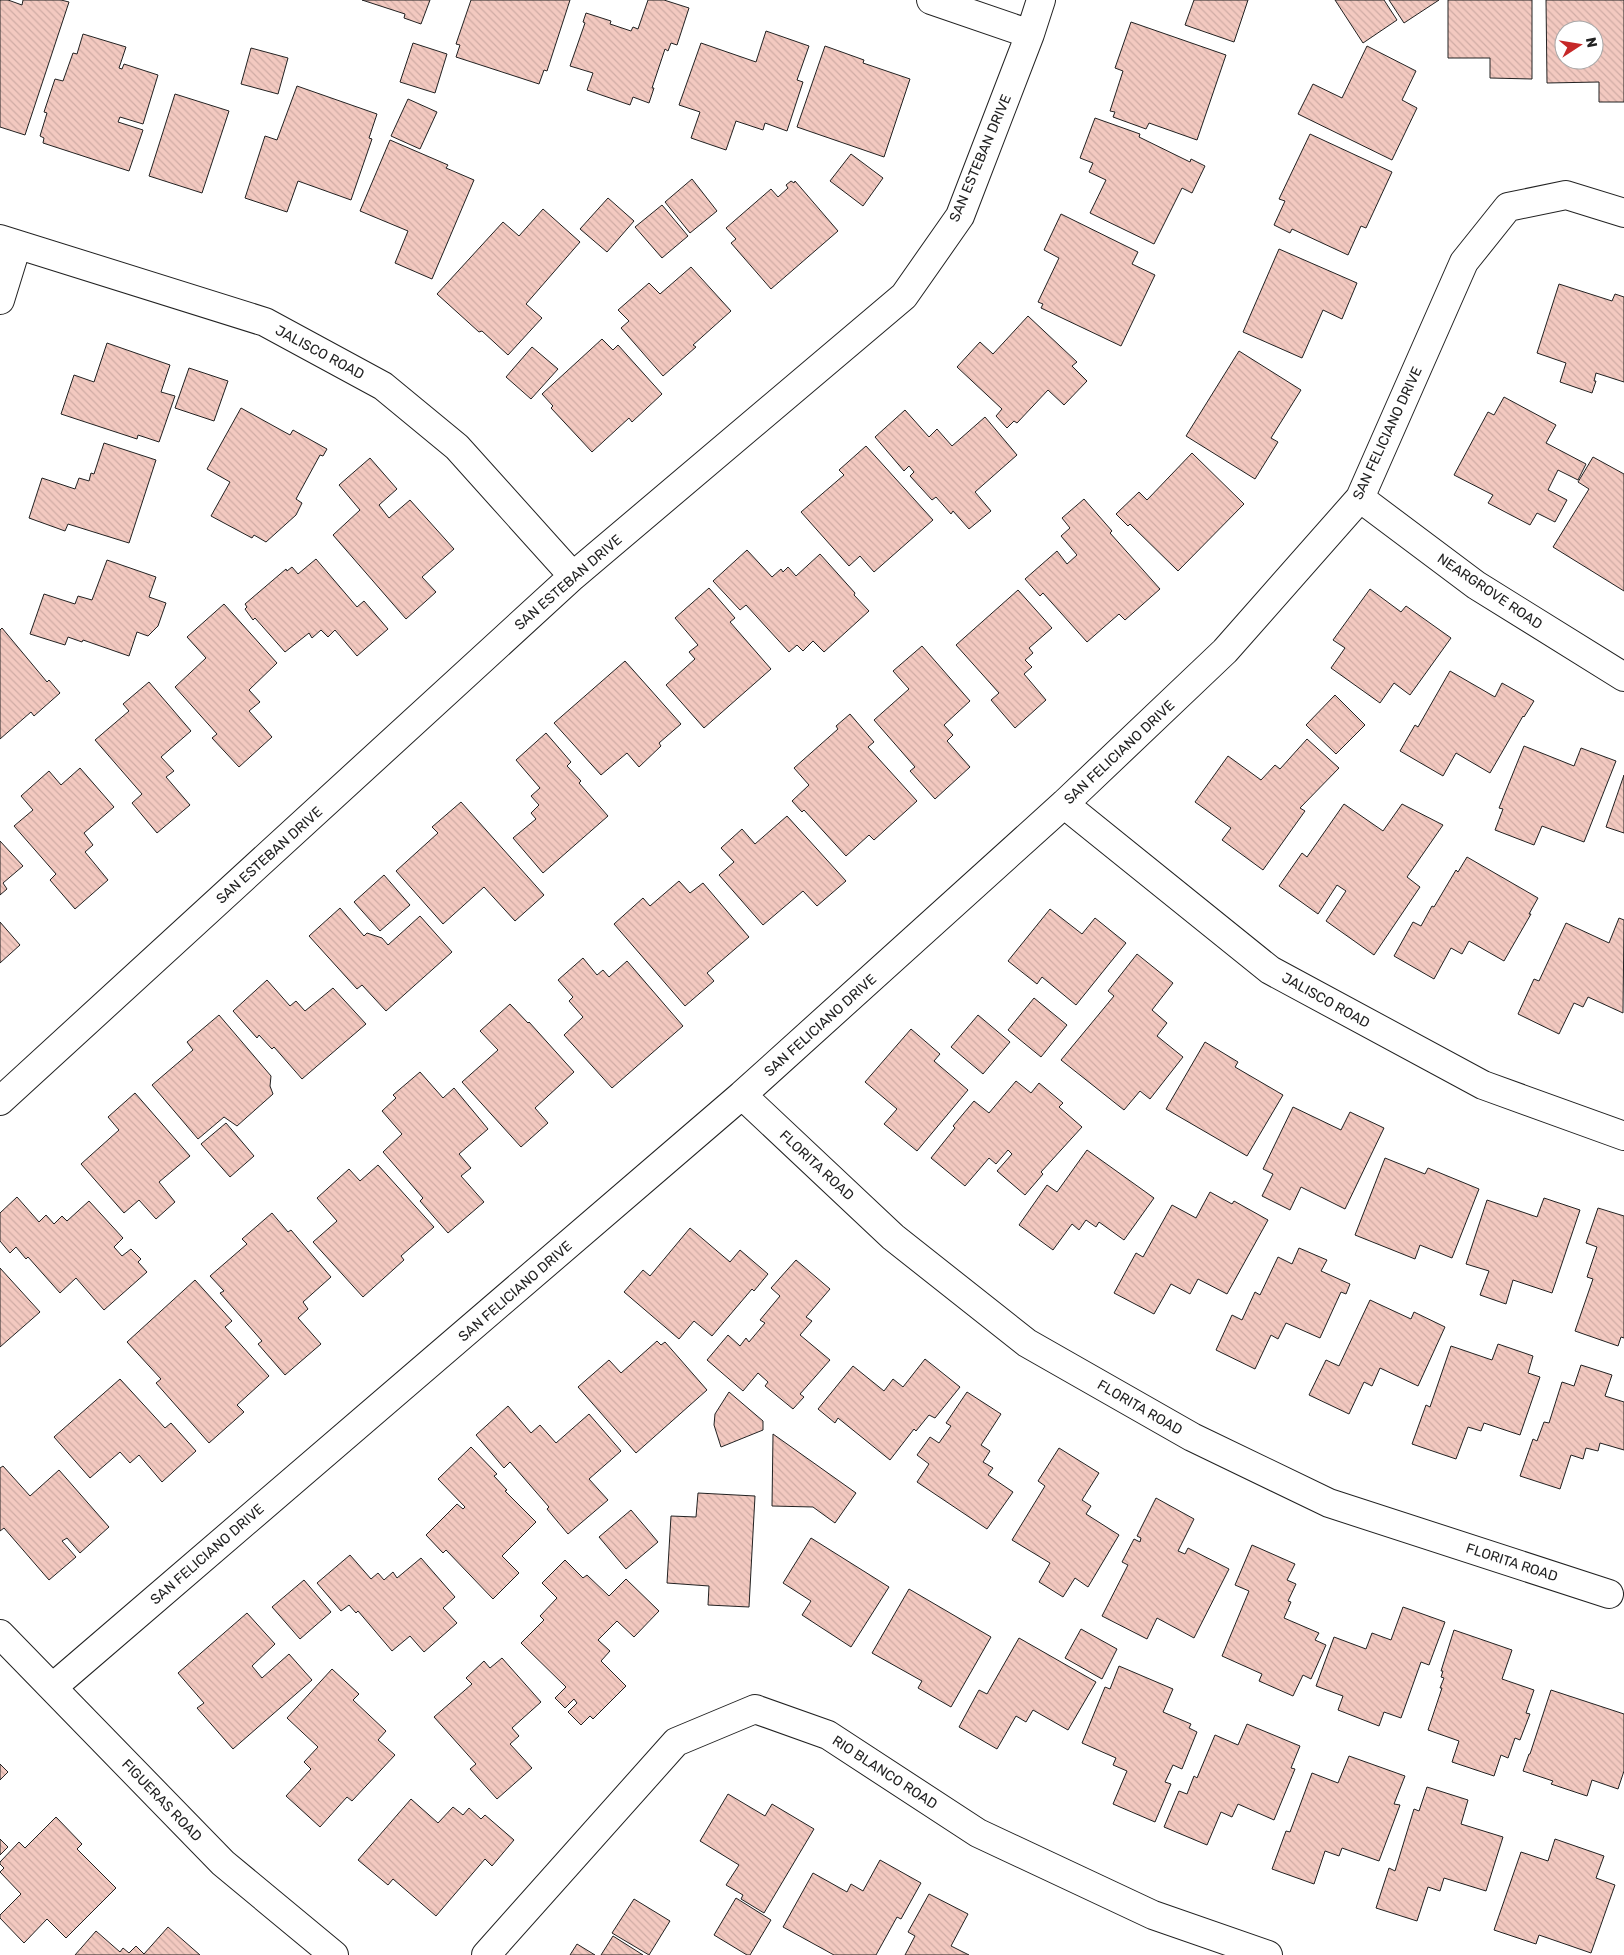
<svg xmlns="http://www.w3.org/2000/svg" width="1624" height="1955" font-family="Rubik,sans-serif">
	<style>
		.building { fill: url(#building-back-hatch); stroke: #222; fill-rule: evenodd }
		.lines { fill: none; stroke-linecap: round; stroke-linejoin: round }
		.minor-casing { stroke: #222; stroke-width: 30 }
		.minor { stroke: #fff; stroke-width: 28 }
		.labels { text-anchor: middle; stroke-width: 4; stroke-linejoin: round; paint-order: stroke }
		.street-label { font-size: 14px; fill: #222; stroke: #fff }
	</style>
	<defs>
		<pattern id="building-back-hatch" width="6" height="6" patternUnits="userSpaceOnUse" patternTransform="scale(1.25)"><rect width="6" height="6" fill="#f3c9c0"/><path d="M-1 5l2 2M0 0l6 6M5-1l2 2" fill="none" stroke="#d0aca5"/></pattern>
	</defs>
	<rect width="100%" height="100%" fill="#fff"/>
	<!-- building -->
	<path class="building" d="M0,0H8L22,5L23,0H61L69,2L25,135L0,127Z
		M362,0H430L421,24L404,18L405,14Z
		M471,0H570L547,71L544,70L539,84L456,57L460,45L456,44Z
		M648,0H664L689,8L677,45L671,43L668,51L665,49L652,88H654L649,103L633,97L630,105L587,90L593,73L570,66L585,23L583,22L586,13L611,21L610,24L631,31L633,27L638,29Z
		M1194,0H1248L1234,42L1185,25Z
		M1335,0H1384L1397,20L1363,43Z
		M1389,0H1439L1404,23Z
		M1448,0H1532V79L1490,78V58H1448Z
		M1546,0H1624V102H1599V82L1547,83ZM1564,30H1594V60H1564Z
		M1131,22L1226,55L1197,140L1149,123L1146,129L1113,117L1115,112L1110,111L1123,71L1115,68Z
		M766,31L809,46L797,80L803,82L787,131L765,123L763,130L736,121L726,150L691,138L700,112L679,105L701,43L756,62Z
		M83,34L126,47L119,68L122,69L124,64L158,75L143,124L120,117L118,122L143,130L129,171L43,143L44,138L40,136L47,113L44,112L55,79L63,81L73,53L77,54Z
		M413,43L447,54L435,93L400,82Z
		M825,46L864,60L863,63L910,79L884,157L797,127Z
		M1367,46L1416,71L1402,100L1417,108L1392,160L1298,114L1313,84L1342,98Z
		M251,48L288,58L278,94L241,84Z
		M297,86L377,114L369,138L372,139L351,200L298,181L287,212L245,198L265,136L277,140Z
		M175,94L229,111L202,193L149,176Z
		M408,99L437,112L420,149L391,136Z
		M1095,118L1140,134L1139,137L1190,162L1191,159L1205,166L1192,193L1182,188L1154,244L1090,213L1106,180L1089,172L1093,163L1080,158Z
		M1310,134L1392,172L1366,228L1361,226L1348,255L1292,229L1290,233L1274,225L1285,201L1279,199Z
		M390,140L448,165L446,168L474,180L432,279L395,263L408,231L360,211Z
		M851,154L883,178L863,206L830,181Z
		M692,179L717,211L690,233L665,202Z
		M791,181L794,183L795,181L838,231L771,289L731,243L736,239L726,228L771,189L778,197L788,188L786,185Z
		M608,198L634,221L607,252L580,229Z
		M662,205L688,236L662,258L635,227Z
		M543,209L580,242L526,304L542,318L508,355L482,331L479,332L437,294L503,222L519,236Z
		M1061,214L1138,252L1132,264L1155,275L1121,346L1041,308L1043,304L1038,302L1059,258L1044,250Z
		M1279,249L1357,283L1342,319L1323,310L1302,358L1243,332Z
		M691,267L731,311L693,345L696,347L663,376L621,328L629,321L618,310L649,283L660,294Z
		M1559,284L1612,301L1615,294L1624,297V382L1596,373L1594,381H1596L1592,393L1560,382L1566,363L1537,353Z
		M1028,316L1077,362L1072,366L1087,381L1064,405L1048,390L1017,423L1014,421L1007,428L996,416L1002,409L957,367L980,342L993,354Z
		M602,339L613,350L618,345L662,394L632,422L629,418L592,452L551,408L553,406L542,394Z
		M107,343L170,365L161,392L175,396L159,442L138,435L137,439L61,414L74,375L94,382Z
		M532,347L558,369L531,399L506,377Z
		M1239,351L1301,390L1271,438L1278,442L1255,479L1186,436Z
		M189,368L228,381L214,421L175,408Z
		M1504,397L1556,425L1546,443L1586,464L1578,480L1558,470L1548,490L1567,500L1555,522L1537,513L1530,525L1488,503L1493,495L1454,475L1488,412L1494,415Z
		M241,408L290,435L293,430L327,449L323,456L320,455L296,499L302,503L296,515L266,542L254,535L252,538L211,516L230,482L207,469Z
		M905,410L929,437L937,429L952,446L985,417L1017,455L975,492L991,511L969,529L953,511L951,514L936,497L932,500L910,476L914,472L909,466L904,471L875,437Z
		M104,443L156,460L129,543L68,524L65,531L29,518L42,478L75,489L79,478L89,481L91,473L94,474Z
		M866,446L933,520L874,572L860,556L849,566L801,512L844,475L839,470Z
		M1192,453L1244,504L1178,571L1130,524L1128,526L1116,514L1139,492L1147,500Z
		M1593,457L1624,474V591L1553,547L1589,489L1578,482Z
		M370,458L397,489L379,505L389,518L410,500L454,549L422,577L436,592L406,619L333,535L360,510L339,485Z
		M1084,499L1112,531L1110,533L1160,589L1125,620L1119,614L1087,642L1043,593L1040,596L1025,579L1057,551L1067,564L1077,555L1061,536L1070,528L1062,518Z
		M747,550L772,577L781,569L783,572L788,567L796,576L820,554L855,593L854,595L869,611L824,652L813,641L803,651L797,645L789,652L746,605L740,610L713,581Z
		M316,559L357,607L364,601L388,629L357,656L335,630L328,637L321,630L312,638L309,633L285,652L255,618L253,620L245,609L247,607L245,604L286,569L287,571L292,567L298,574Z
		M107,560L156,577L149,597L166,603L158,626L148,636L137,632L129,656L83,640L82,642L68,637L65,645L30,634L44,594L75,604L78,596L92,600Z
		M709,588L735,618L730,622L771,669L704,728L666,685L695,659L689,652L698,645L675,618Z
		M1370,589L1401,612L1406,606L1451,638L1410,695L1394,683L1380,703L1331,668L1345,648L1333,640Z
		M1018,590L1052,628L1029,648L1033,653L1025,660L1032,667L1024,674L1046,700L1015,728L991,700L999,693L956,645Z
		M224,604L277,663L249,690L260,702L249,711L272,737L239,767L212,738L217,734L175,687L206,658L187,637Z
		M2,628L47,682L49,680L60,693L34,716L31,712L0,739V630Z
		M922,646L970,701L944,725L953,735L947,741L970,767L935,799L910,771L915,767L874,720L909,689L893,671Z
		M625,661L681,724L659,743L661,746L639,767L627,753L601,775L554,723Z
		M1450,671L1495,697L1502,683L1534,701L1524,717L1523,716L1490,773L1456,753L1443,776L1400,751L1415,725L1418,727Z
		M149,682L191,731L161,757L174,771L166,777L190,805L157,833L132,803L142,794L95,740L129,711L123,704Z
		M1335,695L1365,725L1336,754L1306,725Z
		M850,714L874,742L868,747L917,801L874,840L869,835L846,856L804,810L802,812L792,801L809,785L794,768L838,729L836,726Z
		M546,733L571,762L567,766L581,781L579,783L608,816L543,873L513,838L536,819L531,813L539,805L531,796L540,788L516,760Z
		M1307,739L1339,768L1300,808L1305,811L1263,870L1222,840L1231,828L1195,802L1228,756L1261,780L1275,765L1280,769Z
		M1524,746L1574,766L1581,748L1616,761L1584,842L1542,826L1534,845L1495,830L1503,809L1499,808Z
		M80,768L114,807L84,833L93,845L85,852L108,880L75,909L50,880L56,874L14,826L33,810L21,796L49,771L61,785Z
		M1624,775V833L1606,827Z
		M461,802L544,895L515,921L484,887L443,924L396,871L438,833L432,827Z
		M1344,804L1383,831L1402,804L1443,825L1407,877L1420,887L1374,955L1326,921L1346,891L1337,885L1318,914L1279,886L1302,853L1307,857Z
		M787,816L846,881L817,906L803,891L763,925L719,875L734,862L721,848L742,829L755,844Z
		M0,841L23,866L3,883L7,889L0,895Z
		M1467,857L1538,898L1529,914H1531L1504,961L1469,941L1462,954L1451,948L1434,979L1394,956L1413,922L1421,926L1432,906L1434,907L1456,870L1458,872Z
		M384,875L410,905L380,931L354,902Z
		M679,881L690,893L703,883L749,937L707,973L714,981L685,1006L614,924L643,898L650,906Z
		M340,908L364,936L367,933L382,938L388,945L420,916L452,952L386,1011L362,985L357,989L309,936Z
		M1050,909L1082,934L1095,918L1126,943L1076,1005L1042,977L1037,984L1008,961Z
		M1619,918L1624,920L1623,1013L1588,997L1583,1007L1574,1003L1559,1034L1518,1014L1534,979L1539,981L1566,923L1609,943Z
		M0,922L20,945L0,963Z
		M1137,954L1173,983L1152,1010L1167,1023L1157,1036L1183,1057L1150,1099L1140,1091L1124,1110L1061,1060L1114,996L1108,991Z
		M583,958L597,975L603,970L609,977L627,961L683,1026L612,1088L564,1035L583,1017L569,1001L573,997L558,980Z
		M267,980L290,1006L296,1001L305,1011L333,988L366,1024L302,1079L274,1047L272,1049L259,1035L257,1038L233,1011Z
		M1034,998L1067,1025L1041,1057L1008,1030Z
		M510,1004L528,1023L529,1022L574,1072L535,1108L548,1123L521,1147L462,1082L498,1050L480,1031Z
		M219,1015L271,1076L270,1086L273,1094L237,1126L224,1117L198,1139L152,1085L193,1050L187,1042Z
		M978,1015L1010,1042L983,1074L951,1047Z
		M911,1029L940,1054L934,1061L968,1090L917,1151L884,1124L897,1109L865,1082Z
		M1205,1042L1238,1062L1235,1067L1283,1095L1247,1156L1166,1109Z
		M420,1072L443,1098L454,1088L488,1129L459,1154L471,1168L461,1176L484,1202L448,1233L420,1201L423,1198L383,1152L402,1134L382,1111L396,1098L393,1095Z
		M1016,1081L1031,1093L1039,1083L1063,1103L1059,1107L1082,1127L1041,1172L1043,1174L1025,1195L997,1171L1012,1154L1008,1150L996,1164L989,1158L965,1186L931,1158L955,1128L953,1126L974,1101L989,1113Z
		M135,1093L190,1156L159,1182L175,1202L156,1219L139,1200L124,1213L81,1164L119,1130L108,1117Z
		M1293,1107L1341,1130L1350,1112L1384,1128L1345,1209L1301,1187L1290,1210L1262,1196L1273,1174L1263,1169Z
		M226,1123L254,1156L230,1177L201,1144Z
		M1087,1150L1154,1198L1124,1240L1099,1222L1096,1227L1086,1220L1079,1230L1072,1224L1053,1250L1019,1225L1047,1185L1057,1192Z
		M1385,1158L1425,1174L1428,1168L1479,1189L1452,1258L1420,1245L1415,1259L1355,1235Z
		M378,1165L434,1227L401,1256L404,1260L363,1297L313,1242L337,1221L317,1198L349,1169L360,1181Z
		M1210,1192L1232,1204L1234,1201L1268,1220L1227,1294L1198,1279L1190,1294L1171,1284L1154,1314L1114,1293L1136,1253L1143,1257L1172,1205L1196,1218Z
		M17,1197L39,1222L46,1215L54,1224L62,1216L67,1221L89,1201L123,1238L114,1247L122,1256L131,1249L141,1259L138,1262L147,1272L104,1310L76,1278L60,1293L28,1257L26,1259L16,1247L10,1253L0,1241V1213Z
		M1544,1198L1580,1210L1552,1293L1513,1280L1506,1304L1480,1295L1489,1271L1466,1264L1487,1200L1537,1217Z
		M1598,1208L1624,1216V1338L1621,1337L1618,1346L1575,1331L1593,1279L1587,1277L1597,1247L1586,1243Z
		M272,1213L288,1232L291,1230L331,1277L303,1302L308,1309L298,1318L321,1344L285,1375L258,1344L262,1341L220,1293L224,1291L210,1276L247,1244L242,1239Z
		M690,1228L730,1262L740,1250L768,1274L754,1291L752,1289L712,1336L694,1321L679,1339L624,1292L643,1270L650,1276Z
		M1299,1248L1327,1260L1321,1271L1350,1284L1346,1294L1341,1292L1320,1338L1286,1323L1278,1339L1271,1335L1255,1369L1216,1350L1232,1315L1242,1320L1255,1292L1260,1295L1278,1257L1292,1264Z
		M796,1260L830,1289L806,1317L812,1321L800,1335L830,1360L800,1394L804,1397L793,1409L765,1386L768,1382L758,1373L743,1391L707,1360L728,1335L740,1346L746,1338L749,1342L765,1323L760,1320L780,1296L771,1288Z
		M0,1268L40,1312L0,1347Z
		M195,1280L232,1321L225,1327L269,1376L237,1405L244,1412L209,1443L156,1383L161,1379L127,1342Z
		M1370,1300L1411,1319L1414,1312L1445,1327L1418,1386L1380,1368L1372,1386L1364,1382L1349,1414L1309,1395L1326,1360L1339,1366Z
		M657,1341L661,1345L665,1342L707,1390L636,1453L578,1387L609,1360L621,1373Z
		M1498,1344L1533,1356L1528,1373L1540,1377L1520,1435L1484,1423L1481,1431L1468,1427L1456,1459L1412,1444L1426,1405L1430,1407L1451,1346L1492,1360Z
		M925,1359L960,1387L935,1418L929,1415L916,1431L914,1429L890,1460L838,1418L835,1423L818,1409L853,1366L884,1391L893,1379L903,1387Z
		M1581,1365L1612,1375L1605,1396L1624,1402V1450L1600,1443L1598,1451L1586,1448L1583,1459L1571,1455L1560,1489L1520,1476L1533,1439L1537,1441L1544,1422L1549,1423L1562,1382L1574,1386Z
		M120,1379L165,1428L171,1423L196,1451L162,1482L139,1455L130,1463L120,1452L90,1478L54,1437Z
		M729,1392L763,1421V1430L721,1447L714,1425L715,1414Z
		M967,1392L1001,1414L981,1445L990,1451L983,1462L993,1468L988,1475L1013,1492L987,1529L917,1482L929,1464L917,1455L930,1437L939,1443L951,1426L946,1423Z
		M508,1406L531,1433L540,1425L556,1443L589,1414L621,1451L589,1479L608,1500L568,1534L547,1509L549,1507L510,1462L504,1468L476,1435Z
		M773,1434L856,1493L835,1523L813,1507L772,1506Z
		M471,1447L497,1474L494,1476L507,1490L505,1491L536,1522L502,1556L519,1573L493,1599L446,1550L443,1553L426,1535L457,1504L463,1509L465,1507L438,1479Z
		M1059,1448L1099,1473L1082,1500L1091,1506L1086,1514L1119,1535L1088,1587L1075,1578L1063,1597L1039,1582L1050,1563L1012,1540L1045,1486L1038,1481Z
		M3,1466L30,1496L59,1470L109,1527L80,1553L67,1538L62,1541L76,1557L49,1580L4,1528L0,1531V1468Z
		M698,1493L755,1496L749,1607L708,1605L709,1586L667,1583L671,1516L696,1517Z
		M1156,1498L1194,1519L1178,1551L1185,1554L1188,1548L1229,1569L1194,1638L1157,1618L1147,1639L1102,1616L1128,1565L1122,1562L1134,1539L1140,1542L1141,1538L1137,1536Z
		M631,1510L658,1542L626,1569L599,1537Z
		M811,1538L889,1587L851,1647L802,1615L811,1601L783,1583Z
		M1252,1545L1295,1564L1287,1580L1296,1584L1288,1601L1291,1602L1284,1618L1319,1633L1315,1640L1326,1645L1311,1679L1303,1675L1293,1696L1259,1681L1262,1674L1222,1656L1249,1591L1235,1585Z
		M350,1555L371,1579L378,1573L384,1580L393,1572L397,1578L421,1558L455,1597L443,1608L457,1623L424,1652L410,1636L392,1651L358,1611L356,1613L349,1605L341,1611L317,1583Z
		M565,1560L583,1578L587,1575L609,1596L626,1579L659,1611L634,1637L617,1621L598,1640L610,1651L601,1661L626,1686L593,1719L590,1716L581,1725L568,1712L577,1703L574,1699L565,1708L555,1698L566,1687L521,1643L544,1620L540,1616L557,1598L542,1583Z
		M304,1580L331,1612L300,1639L272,1607Z
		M909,1589L991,1637L951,1707L918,1688L922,1681L872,1653Z
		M1403,1607L1445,1622L1429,1665L1421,1662L1401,1718L1384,1712L1379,1726L1338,1710L1343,1696L1316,1686L1334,1637L1366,1649L1372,1633L1391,1640Z
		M247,1613L275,1644L252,1666L262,1678L289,1654L312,1680L233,1749L197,1708L204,1703L178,1673Z
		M1081,1629L1117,1649L1102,1679L1065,1658Z
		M1454,1630L1512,1650L1502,1679L1534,1690L1526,1713L1530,1714L1520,1740L1515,1738L1508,1758L1501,1755L1494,1776L1452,1762L1459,1741L1428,1730L1442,1688H1440L1444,1678L1441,1677L1443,1671H1441Z
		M1019,1638L1096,1682L1068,1730L1033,1710L1026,1722L1016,1716L997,1749L959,1727L979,1690L987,1694Z
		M502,1658L541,1702L512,1728L519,1736L510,1744L532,1768L497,1799L470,1769L476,1764L434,1717L472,1684L466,1678L484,1661L490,1668Z
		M1119,1666L1173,1689L1163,1712L1191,1724L1189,1728L1197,1732L1182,1769L1173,1765L1165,1782L1171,1784L1155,1822L1113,1804L1127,1771L1113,1765L1116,1758L1082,1743L1105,1687L1110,1689Z
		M332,1669L359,1694L353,1700L386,1731L378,1740L395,1755L352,1801L347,1797L320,1827L286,1796L311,1769L304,1762L318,1747L287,1718Z
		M1551,1690L1624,1714V1771L1618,1789L1592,1780L1587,1796L1551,1784L1553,1781L1523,1771L1529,1754H1530Z
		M1247,1724L1300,1746L1291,1768L1295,1769L1274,1820L1238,1804L1232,1817L1221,1812L1207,1845L1164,1827L1179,1791L1187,1794L1194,1776L1197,1778L1215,1735L1238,1745Z
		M1349,1756L1405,1776L1394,1804L1400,1805L1379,1861L1342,1848L1339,1856L1325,1851L1314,1884L1272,1869L1286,1831L1290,1832L1312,1773L1338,1783Z
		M0,1764L8,1772L0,1780Z
		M1427,1787L1468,1800L1461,1824L1503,1837L1486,1891L1444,1878L1440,1891L1428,1887L1417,1921L1376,1908L1389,1868L1395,1871L1414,1809L1419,1811Z
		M728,1794L765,1816L772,1804L814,1829L764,1913L741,1899L743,1895L726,1885L739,1865L700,1841Z
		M411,1799L438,1823L453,1807L463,1815L469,1808L481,1819L485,1815L514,1840L492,1866L485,1859L436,1916L393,1879L388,1885L358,1860Z
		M56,1817L82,1844L77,1849L116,1888L66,1938L47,1919L24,1943L0,1918V1915L21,1894L0,1872L4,1868L0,1864V1862L19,1842L25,1848Z
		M0,1839L8,1847L0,1855Z
		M1555,1839L1604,1856L1596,1878L1615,1885L1591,1953L1539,1935L1536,1944L1494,1930L1521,1852L1548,1861Z
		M880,1860L921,1883L901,1919L897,1917L876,1955H834L783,1927L813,1873L847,1892L851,1884L863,1891Z
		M929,1894L968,1914L951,1946L969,1955H905L915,1936L908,1932Z
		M736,1898L771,1920L750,1955H747L714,1935Z
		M634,1899L670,1921L649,1955L612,1933Z
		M168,1927L200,1955H75L96,1931L120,1952L123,1948L129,1953L136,1946L144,1954Z
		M613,1936L643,1955H601Z
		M577,1944L595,1955H570Z"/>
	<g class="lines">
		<!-- minor casing -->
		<g class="minor-casing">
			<path id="minor" d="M931,0L1030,34
				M0,239L265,322L383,386L457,447L573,576
				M0,300L17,245
				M1360,498L1476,585L1624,677
				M1064,804L1270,970L1483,1085L1624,1136
				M742,1095L893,1237L1027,1343L1192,1437L1329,1503L1609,1594
				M0,1101L573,576L904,296L960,216L1030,34L1041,0
				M0,1634L223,1863L334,1955
				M53,1687L742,1095L1064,804L1225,651L1360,498L1464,262L1508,207L1566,195L1624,213
				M486,1955L676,1742L755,1709L828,1735L978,1833L1153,1915L1268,1955"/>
		</g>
		<!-- minor -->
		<use href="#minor" class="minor"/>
	</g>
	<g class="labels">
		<!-- street labels -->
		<g class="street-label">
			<text transform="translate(980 158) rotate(-67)" y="5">SAN ESTEBAN DRIVE</text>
			<text transform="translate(320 352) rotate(28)" y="5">JALISCO ROAD</text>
			<text transform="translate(1387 433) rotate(-65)" y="5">SAN FELICIANO DRIVE</text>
			<text transform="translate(568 582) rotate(-41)" y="5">SAN ESTEBAN DRIVE</text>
			<text transform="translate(1490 591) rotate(34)" y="5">NEARGROVE ROAD</text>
			<text transform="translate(1119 752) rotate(-43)" y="5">SAN FELICIANO DRIVE</text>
			<text transform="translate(269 855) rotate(-42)" y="5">SAN ESTEBAN DRIVE</text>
			<text transform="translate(1326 1000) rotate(29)" y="5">JALISCO ROAD</text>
			<text transform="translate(820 1025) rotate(-42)" y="5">SAN FELICIANO DRIVE</text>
			<text transform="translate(817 1165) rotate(43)" y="5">FLORITA ROAD</text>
			<text transform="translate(515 1291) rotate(-41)" y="5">SAN FELICIANO DRIVE</text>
			<text transform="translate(1140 1407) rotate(30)" y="5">FLORITA ROAD</text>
			<text transform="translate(207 1554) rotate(-41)" y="5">SAN FELICIANO DRIVE</text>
			<text transform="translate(1512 1562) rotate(18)" y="5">FLORITA ROAD</text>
			<text transform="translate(885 1772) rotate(33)" y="5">RIO BLANCO ROAD</text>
			<text transform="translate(162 1800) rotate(46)" y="5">FIGUERAS ROAD</text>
		</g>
	</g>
	<!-- north arrow -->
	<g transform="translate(1579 45) rotate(78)"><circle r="24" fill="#ffffff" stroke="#a7a7a7"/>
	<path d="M0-4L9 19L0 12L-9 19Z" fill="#c62828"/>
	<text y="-8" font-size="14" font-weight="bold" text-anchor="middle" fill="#222222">N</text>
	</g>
</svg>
